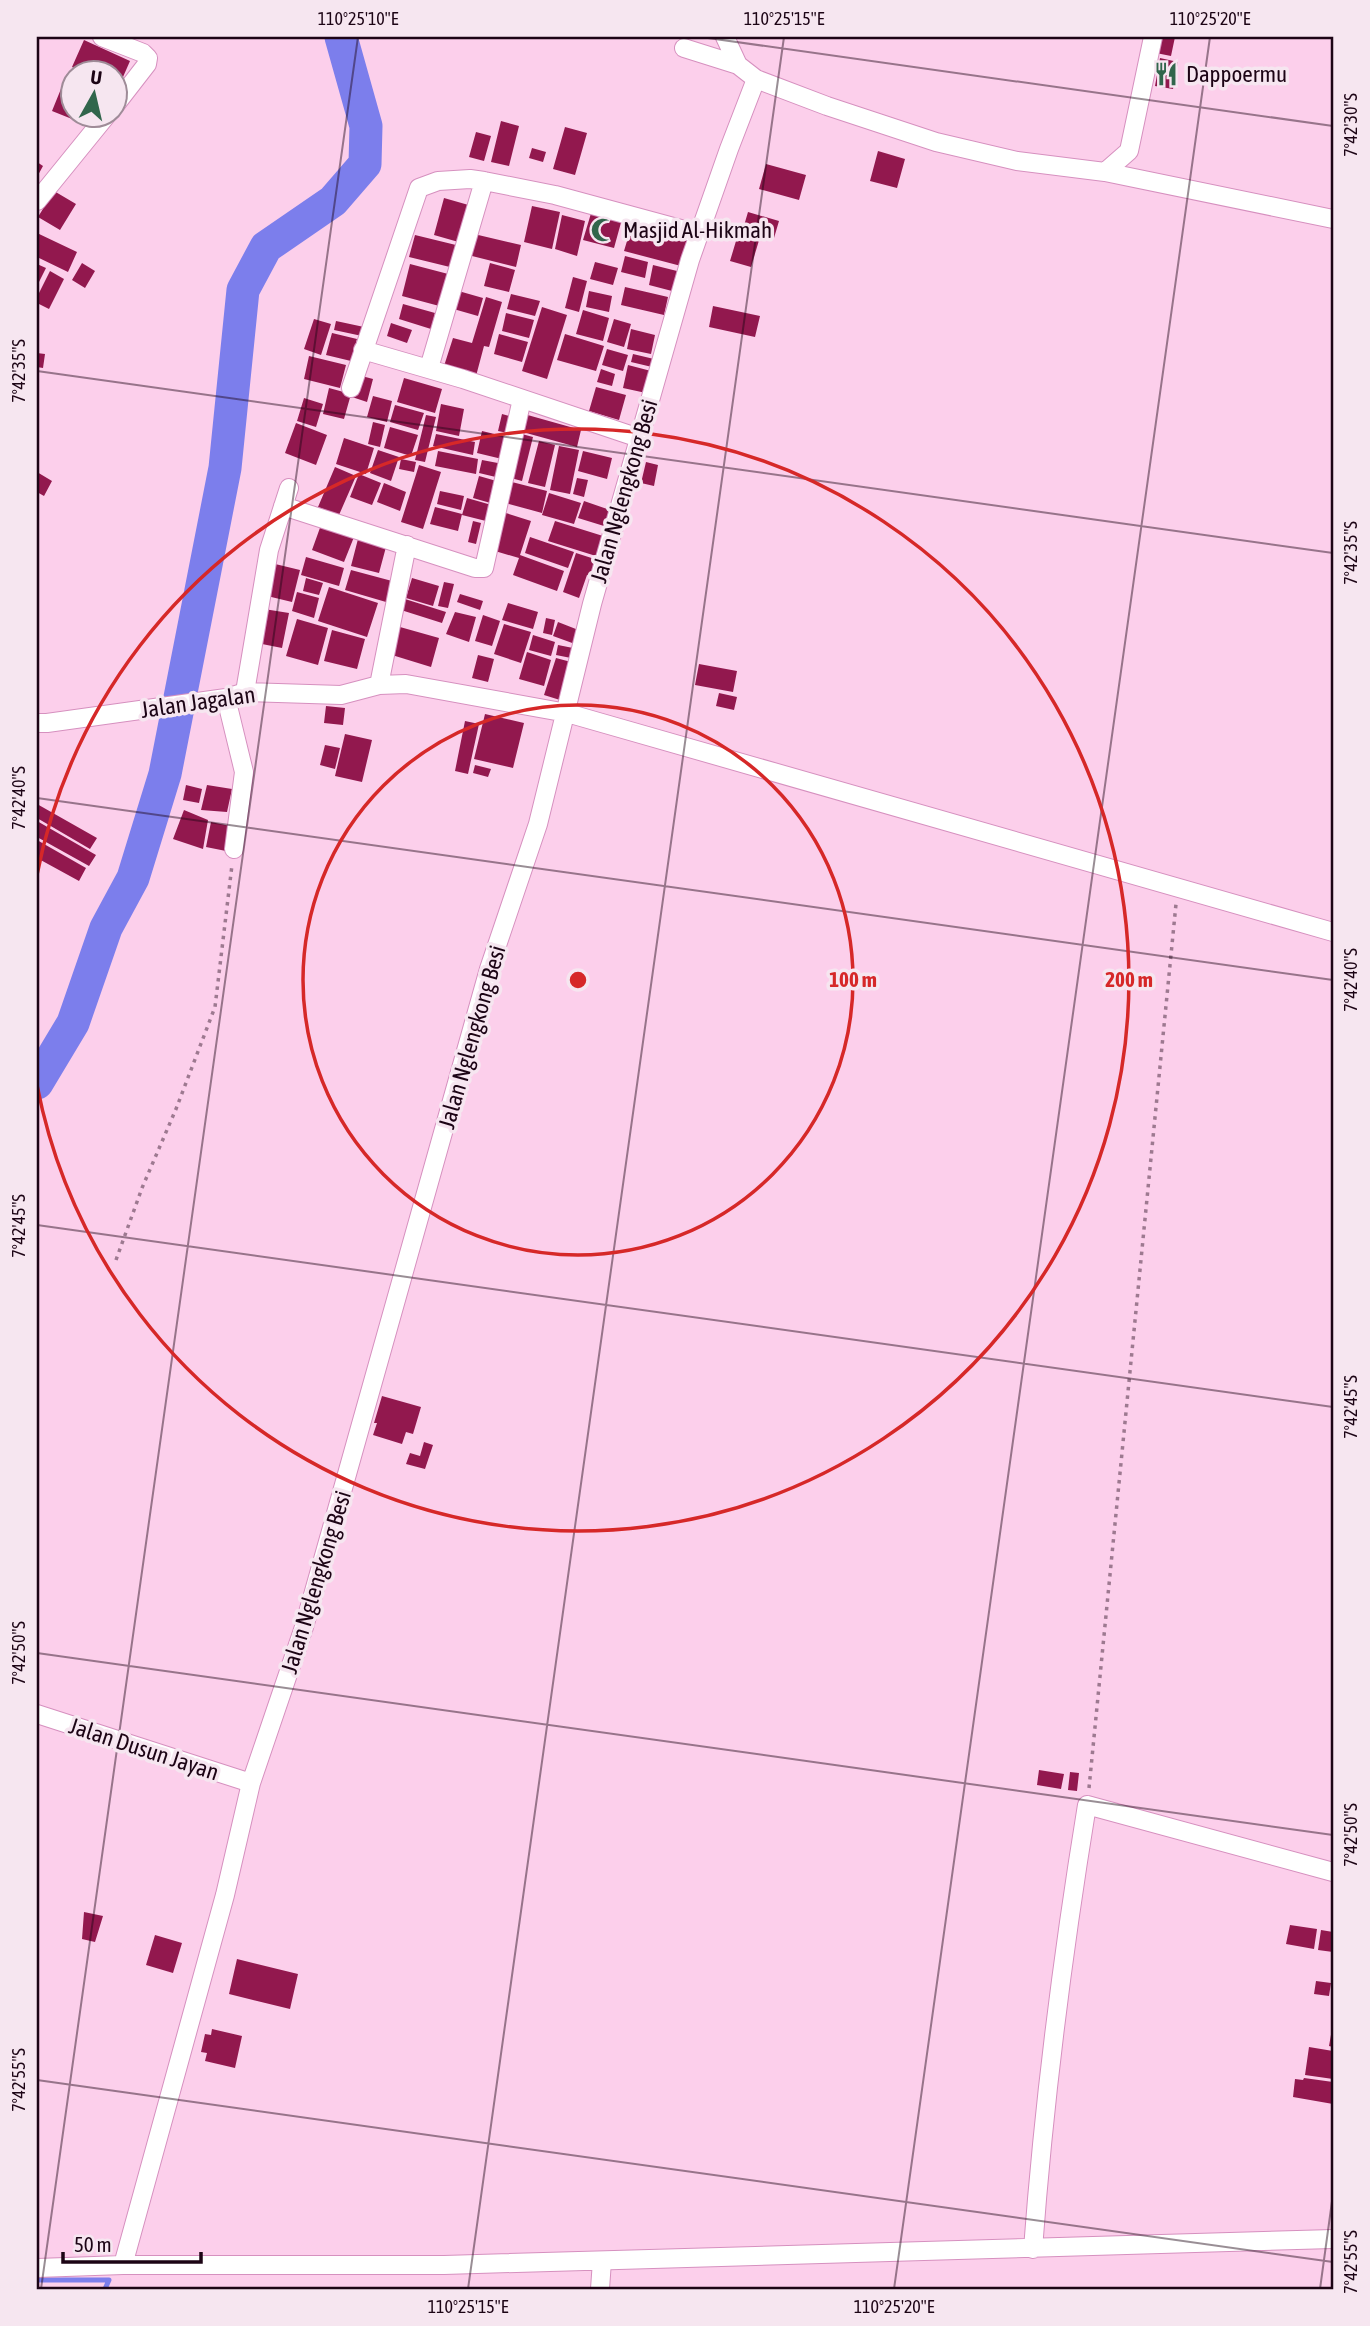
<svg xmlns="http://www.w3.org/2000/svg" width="1370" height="2326" font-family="'Asap Condensed',sans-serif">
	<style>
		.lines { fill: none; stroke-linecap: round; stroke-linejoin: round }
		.stream { stroke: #7c7eec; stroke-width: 5 }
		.river { stroke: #7c7eec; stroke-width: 33 }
		.building { fill: #92184e }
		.minor-casing { stroke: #d690bf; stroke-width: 20 }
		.path { stroke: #9d7990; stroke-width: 3.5; stroke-dasharray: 3.5 5; stroke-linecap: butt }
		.minor { stroke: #fff; stroke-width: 18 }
		.ticks { fill: none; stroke: #1c0415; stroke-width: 2; stroke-opacity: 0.45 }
		.ring { fill: none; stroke: #d62828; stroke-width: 3.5 }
		.labels { text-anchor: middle; stroke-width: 7; stroke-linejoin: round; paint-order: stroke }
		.poi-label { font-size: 23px; fill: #1c0415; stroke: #f6e6f0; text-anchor: start }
		.street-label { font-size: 23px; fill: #1c0415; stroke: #f6e6f0 }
		.centre { fill: #d62828; stroke: #f6e6f0; stroke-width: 3.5 }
		.ring-label { font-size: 21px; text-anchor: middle; font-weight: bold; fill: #d62828; stroke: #f6e6f0; stroke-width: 7; stroke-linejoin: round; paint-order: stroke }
		.neatline { fill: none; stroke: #1c0415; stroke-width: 2.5 }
		.ticks-label { font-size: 18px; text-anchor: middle; fill: #1c0415 }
	</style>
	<rect width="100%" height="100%" fill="#fccfeb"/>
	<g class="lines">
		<!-- stream -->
		<path class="stream" d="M37,2280H109L105,2289"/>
		<!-- river -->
		<path class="river" d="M37,1083L73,1023L106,928L133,878L165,774L225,468L243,290L266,247L333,201L365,164L366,126L341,37"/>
	</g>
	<!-- building -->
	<path class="building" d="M1160,37H1175L1171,56L1156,53Z
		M84,40L130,61L123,77L92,63L87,74L72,67Z
		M1160,58L1178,62L1173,89L1155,86Z
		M67,74L74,76L72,119L52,111Z
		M501,121L519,126L509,166L491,162Z
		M565,127L587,133L575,175L553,169Z
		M476,132L491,136L484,161L469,157Z
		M532,148L546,152L543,162L529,158Z
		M878,151L905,159L897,188L870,181Z
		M37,162L43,166L37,177Z
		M766,164L806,175L799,200L759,189Z
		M54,191L76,204L60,230L38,217Z
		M444,198L472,206L462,243L434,235Z
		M532,206L560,212L552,249L524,242Z
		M592,210L622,219L614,248L583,240Z
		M748,212L779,221L774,238L743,229Z
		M562,215L585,221L577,256L555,249Z
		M633,221L690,237L681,266L624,251Z
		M739,231L760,237L751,267L730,261Z
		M37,233L77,252L68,272L37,257Z
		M474,234L521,245L516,267L468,255Z
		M415,235L460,246L454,268L409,257Z
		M625,256L648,262L645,278L621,272Z
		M595,262L618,268L613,285L590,279Z
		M82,263L95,271L85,288L72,280Z
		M490,263L515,270L509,292L484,286Z
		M37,264L46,268L37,286Z
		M410,264L452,275L443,307L402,296Z
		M653,265L677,271L672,291L649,285Z
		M50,271L64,279L49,309L37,303V297Z
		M573,277L587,281L579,312L565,308Z
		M625,287L668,297L664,315L621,305Z
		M455,290L483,298L478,316L450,308Z
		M589,291L612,296L609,312L586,307Z
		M511,294L540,301L535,316L507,309Z
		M486,297L502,302L489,347L484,346L476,376L444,366L453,338L472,343Z
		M403,304L435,313L431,329L399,319Z
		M713,306L760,316L755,337L709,327Z
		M542,307L567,315L547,379L522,371Z
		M583,310L609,318L603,341L576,334Z
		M506,313L534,320L529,338L502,331Z
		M314,319L331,324L321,355L304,349Z
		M614,319L631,324L624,347L607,342Z
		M336,321L364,327L362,336L334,330Z
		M391,323L412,330L407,343L387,336Z
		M631,329L655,335L651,354L627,349Z
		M332,333L357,339L351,361L326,355Z
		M499,334L528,342L522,362L494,354Z
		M565,334L604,346L596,371L557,360Z
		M607,349L628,355L623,371L602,365Z
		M37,353L45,354L43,368L37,367Z
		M633,354L654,359L652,367L631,362Z
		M309,356L346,365L340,388L304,379Z
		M628,365L651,371L646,393L623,388Z
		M601,369L615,374L612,386L597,382Z
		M358,375L373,379L367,402L352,397Z
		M404,378L442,389L435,413L397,402Z
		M596,387L626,395L619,420L589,411Z
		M329,388L351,394L344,419L323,414Z
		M373,396L392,401L387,422L367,417Z
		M304,398L323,404L316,427L297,421Z
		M441,404L464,409L459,436L436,431Z
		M395,405L424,413L418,430L390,422Z
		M502,414L516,418L512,434L498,431Z
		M524,414L581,430L577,447L519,431Z
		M426,415L436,417L425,462L415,460Z
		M373,422L385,425L380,447L368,444Z
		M296,423L327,435L316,465L285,453Z
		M390,427L418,435L411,456L384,448Z
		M482,431L507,437L502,459L477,453Z
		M518,433L533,437L522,481L507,477Z
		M436,434L475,442L473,455L433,446Z
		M344,438L374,448L366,474L336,464Z
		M539,441L555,445L545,487L528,483Z
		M559,446L579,450L570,494L550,490Z
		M378,450L399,457L391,481L370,473Z
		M438,451L478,459L476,474L435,466Z
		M583,451L612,458L607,479L578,471Z
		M401,459L416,462L414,472L399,469Z
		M482,460L503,464L500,478L479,473Z
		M646,462L658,465L654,486L641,483Z
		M419,465L441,472L423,529L401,522Z
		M335,467L356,476L339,515L318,507Z
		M37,472L52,481L44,496L37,492Z
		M359,474L381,483L372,505L350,497Z
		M479,476L500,482L494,504L473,498Z
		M577,478L588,480L584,497L573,494Z
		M508,481L547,491L542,513L502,502Z
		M384,483L406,492L400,511L377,502Z
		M440,491L464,496L461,510L437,504Z
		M549,493L581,503L574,524L542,515Z
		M467,498L495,506L490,522L462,515Z
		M584,501L610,510L604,526L578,518Z
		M435,507L462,514L458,531L430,524Z
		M506,513L531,521L520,555L564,571L557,591L513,575L519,558L495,551Z
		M473,521L481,523L476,544L468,542Z
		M555,521L603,536L596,556L548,541Z
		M321,525L354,537L344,562L312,550Z
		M530,537L574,552L568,568L525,553Z
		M358,539L386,547L379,573L351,566Z
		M576,553L604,562L598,578L587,575L579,598L563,592Z
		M306,557L344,568L339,586L301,575Z
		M271,563L300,570L292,602L263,595Z
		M351,570L392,581L386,602L345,590Z
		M306,578L323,583L319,595L303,591Z
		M412,578L439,586L433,606L406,598Z
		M444,582L454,584L448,608L438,606Z
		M329,587L378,603L367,637L318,621Z
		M297,592L319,598L314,618L292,611Z
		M460,594L483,601L480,610L457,602Z
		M405,599L446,612L442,623L401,610Z
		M508,603L538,612L533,629L502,620Z
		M264,609L289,613L282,648L257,643Z
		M455,612L476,617L469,642L446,634Z
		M483,615L500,621L492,646L475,641Z
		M546,618L555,620L552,635L543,633Z
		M297,619L328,628L318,665L286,656Z
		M558,622L581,631L575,644L553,636Z
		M504,624L531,632L521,663L494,654Z
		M400,627L439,638L431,667L392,655Z
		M332,630L365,639L357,669L324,661Z
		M533,635L555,642L551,656L529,650Z
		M558,645L573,648L571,658L556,655Z
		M527,652L551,660L544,686L519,679Z
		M478,655L494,659L488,682L472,678Z
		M556,658L571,662L560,700L544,695Z
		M699,664L737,671L733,692L695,685Z
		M719,693L737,697L734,710L716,706Z
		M326,706L345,708L343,725L324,723Z
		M485,714L524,723L513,768L474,759Z
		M465,721L479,724L468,774L455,771Z
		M345,734L372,740L362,782L335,776Z
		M325,745L340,748L335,769L320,765Z
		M475,765L491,769L488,777L473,773Z
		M186,785L202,789L199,803L183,800Z
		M207,785L232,789L227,812L201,810Z
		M37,804L97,838L90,849L37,818Z
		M184,810L208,820L203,849L173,839Z
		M37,821L96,855L89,866L37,837Z
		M211,822L230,826L226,851L206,847Z
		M37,840L86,868L79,881L37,858Z
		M382,1396L421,1407L413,1434L406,1432L402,1444L373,1435L377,1423H374Z
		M424,1442L433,1445L425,1469L406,1464L410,1453L420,1456Z
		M1039,1770L1064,1774L1061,1789L1037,1785Z
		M1070,1772L1079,1773L1077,1791L1068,1790Z
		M84,1912L103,1916L95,1942L82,1939Z
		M1290,1925L1317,1929L1314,1949L1286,1944Z
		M1321,1930L1333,1932V1952L1318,1950Z
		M155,1935L182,1943L173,1973L146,1965Z
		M237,1959L298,1974L290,2009L229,1994Z
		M1316,1981L1331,1983L1329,1996L1314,1994Z
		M212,2029L242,2036L235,2068L205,2061L207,2053L201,2052L205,2034L211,2035Z
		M1332,2029H1333V2047L1329,2046Z
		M1309,2047L1333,2051V2079L1305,2075Z
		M1304,2078L1333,2082V2104L1293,2097L1295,2079L1303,2080Z"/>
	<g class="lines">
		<!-- minor casing -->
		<g class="minor-casing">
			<path id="minor" d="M102,37L143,53L148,58L147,64L116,104
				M725,37L738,65L756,79L827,106L936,142L1017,161L1105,172L1333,219
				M684,48L738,65
				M1105,172L1129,151L1153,37
				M37,201L106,116
				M363,350L463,379L639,438
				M429,368L484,181
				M351,388L419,188L438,181L470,179L484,181L555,195L699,234
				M283,506L475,568H484L522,399
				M379,685L407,545
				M245,692L269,550L289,488
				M226,698L244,772L234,849
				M37,723H47L226,698L245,692L341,695L379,685L406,684L567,713L1333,932
				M37,1714L251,1783
				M1033,2249C1044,2100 1063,1952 1087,1805L1333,1872
				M123,2265H444L1333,2239
				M37,2268L123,2265L225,1895L251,1783L304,1627L489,969L538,824L592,604L690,260L729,149L756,79
				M600,2289L602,2261"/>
		</g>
		<!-- path -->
		<path class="path" d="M116,1260L142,1188L176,1109L215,1007L232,865
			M1089,1788L1176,904"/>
		<!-- minor -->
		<use href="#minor" class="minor"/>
	</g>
	<!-- ticks -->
	<path class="ticks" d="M701,37L1333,126M37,371L1333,553M37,798L1333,980M37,1225L1333,1407M37,1653L1333,1835M37,2080L1333,2262M41,2289L358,37M468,2289L784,37M894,2289L1210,37M1320,2289L1333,2194"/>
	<!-- distance rings -->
	<g class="ring">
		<circle cx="578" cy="980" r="275"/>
		<path d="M37 875A551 551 0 1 1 37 1085"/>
	</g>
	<!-- icons -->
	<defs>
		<g id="restaurant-bare" transform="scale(1.89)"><path d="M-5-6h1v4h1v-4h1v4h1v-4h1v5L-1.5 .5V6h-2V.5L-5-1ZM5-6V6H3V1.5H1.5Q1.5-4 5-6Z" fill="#31664c" stroke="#f6e6f0" stroke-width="2.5" paint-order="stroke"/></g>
		<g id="mosque-bare" transform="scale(1.89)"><path d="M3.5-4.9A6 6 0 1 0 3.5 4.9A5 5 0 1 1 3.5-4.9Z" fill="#31664c" stroke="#f6e6f0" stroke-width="2.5" paint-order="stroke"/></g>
	</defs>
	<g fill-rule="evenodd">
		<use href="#restaurant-bare" x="1166" y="74"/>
		<use href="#mosque-bare" x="603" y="230"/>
	</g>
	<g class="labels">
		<!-- poi labels -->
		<g class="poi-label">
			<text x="1186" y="82">Dappoermu</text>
			<text x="623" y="238">Masjid Al-Hikmah</text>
		</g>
		<!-- street labels -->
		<g class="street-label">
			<text transform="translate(624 491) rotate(-74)" y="8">Jalan Nglengkong Besi</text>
			<text transform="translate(198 702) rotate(-8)" y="8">Jalan Jagalan</text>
			<text transform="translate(472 1037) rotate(-74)" y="8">Jalan Nglengkong Besi</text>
			<text transform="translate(316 1582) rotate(-73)" y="8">Jalan Nglengkong Besi</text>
			<text transform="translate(144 1749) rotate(18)" y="8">Jalan Dusun Jayan</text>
		</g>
	</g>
	<circle cx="578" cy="980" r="10" class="centre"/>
	<g class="ring-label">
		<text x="853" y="987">100 m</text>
		<text x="1129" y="987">200 m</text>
	</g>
	<!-- border -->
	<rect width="1370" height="2326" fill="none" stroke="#f6e6f0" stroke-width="77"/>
	<!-- north arrow -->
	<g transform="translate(94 94) rotate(8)"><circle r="33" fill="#f6e6f0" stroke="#9f8c98" stroke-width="2"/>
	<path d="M0-5L12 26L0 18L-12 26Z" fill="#31664c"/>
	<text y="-10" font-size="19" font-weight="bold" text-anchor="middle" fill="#1c0415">U</text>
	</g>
	<!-- scale -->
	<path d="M63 2252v10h138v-10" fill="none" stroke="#1c0415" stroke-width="3.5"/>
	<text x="74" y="2252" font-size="21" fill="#1c0415" stroke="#f6e6f0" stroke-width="5" paint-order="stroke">50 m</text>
	<rect x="38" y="38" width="1294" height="2250" class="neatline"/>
	<g class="ticks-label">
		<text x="358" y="25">110°25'10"E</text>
		<text x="784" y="25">110°25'15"E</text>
		<text x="1210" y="25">110°25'20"E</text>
		<text transform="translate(1351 125) rotate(-90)" y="6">7°42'30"S</text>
		<text transform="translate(19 371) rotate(-90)" y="6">7°42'35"S</text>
		<text transform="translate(1351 553) rotate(-90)" y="6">7°42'35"S</text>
		<text transform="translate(19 798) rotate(-90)" y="6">7°42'40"S</text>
		<text transform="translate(1351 980) rotate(-90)" y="6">7°42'40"S</text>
		<text transform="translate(19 1226) rotate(-90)" y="6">7°42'45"S</text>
		<text transform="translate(1351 1407) rotate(-90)" y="6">7°42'45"S</text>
		<text transform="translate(19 1653) rotate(-90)" y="6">7°42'50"S</text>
		<text transform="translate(1351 1835) rotate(-90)" y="6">7°42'50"S</text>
		<text transform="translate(19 2080) rotate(-90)" y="6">7°42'55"S</text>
		<text transform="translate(1351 2262) rotate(-90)" y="6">7°42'55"S</text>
		<text x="468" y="2313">110°25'15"E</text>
		<text x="894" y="2313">110°25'20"E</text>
	</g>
</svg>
